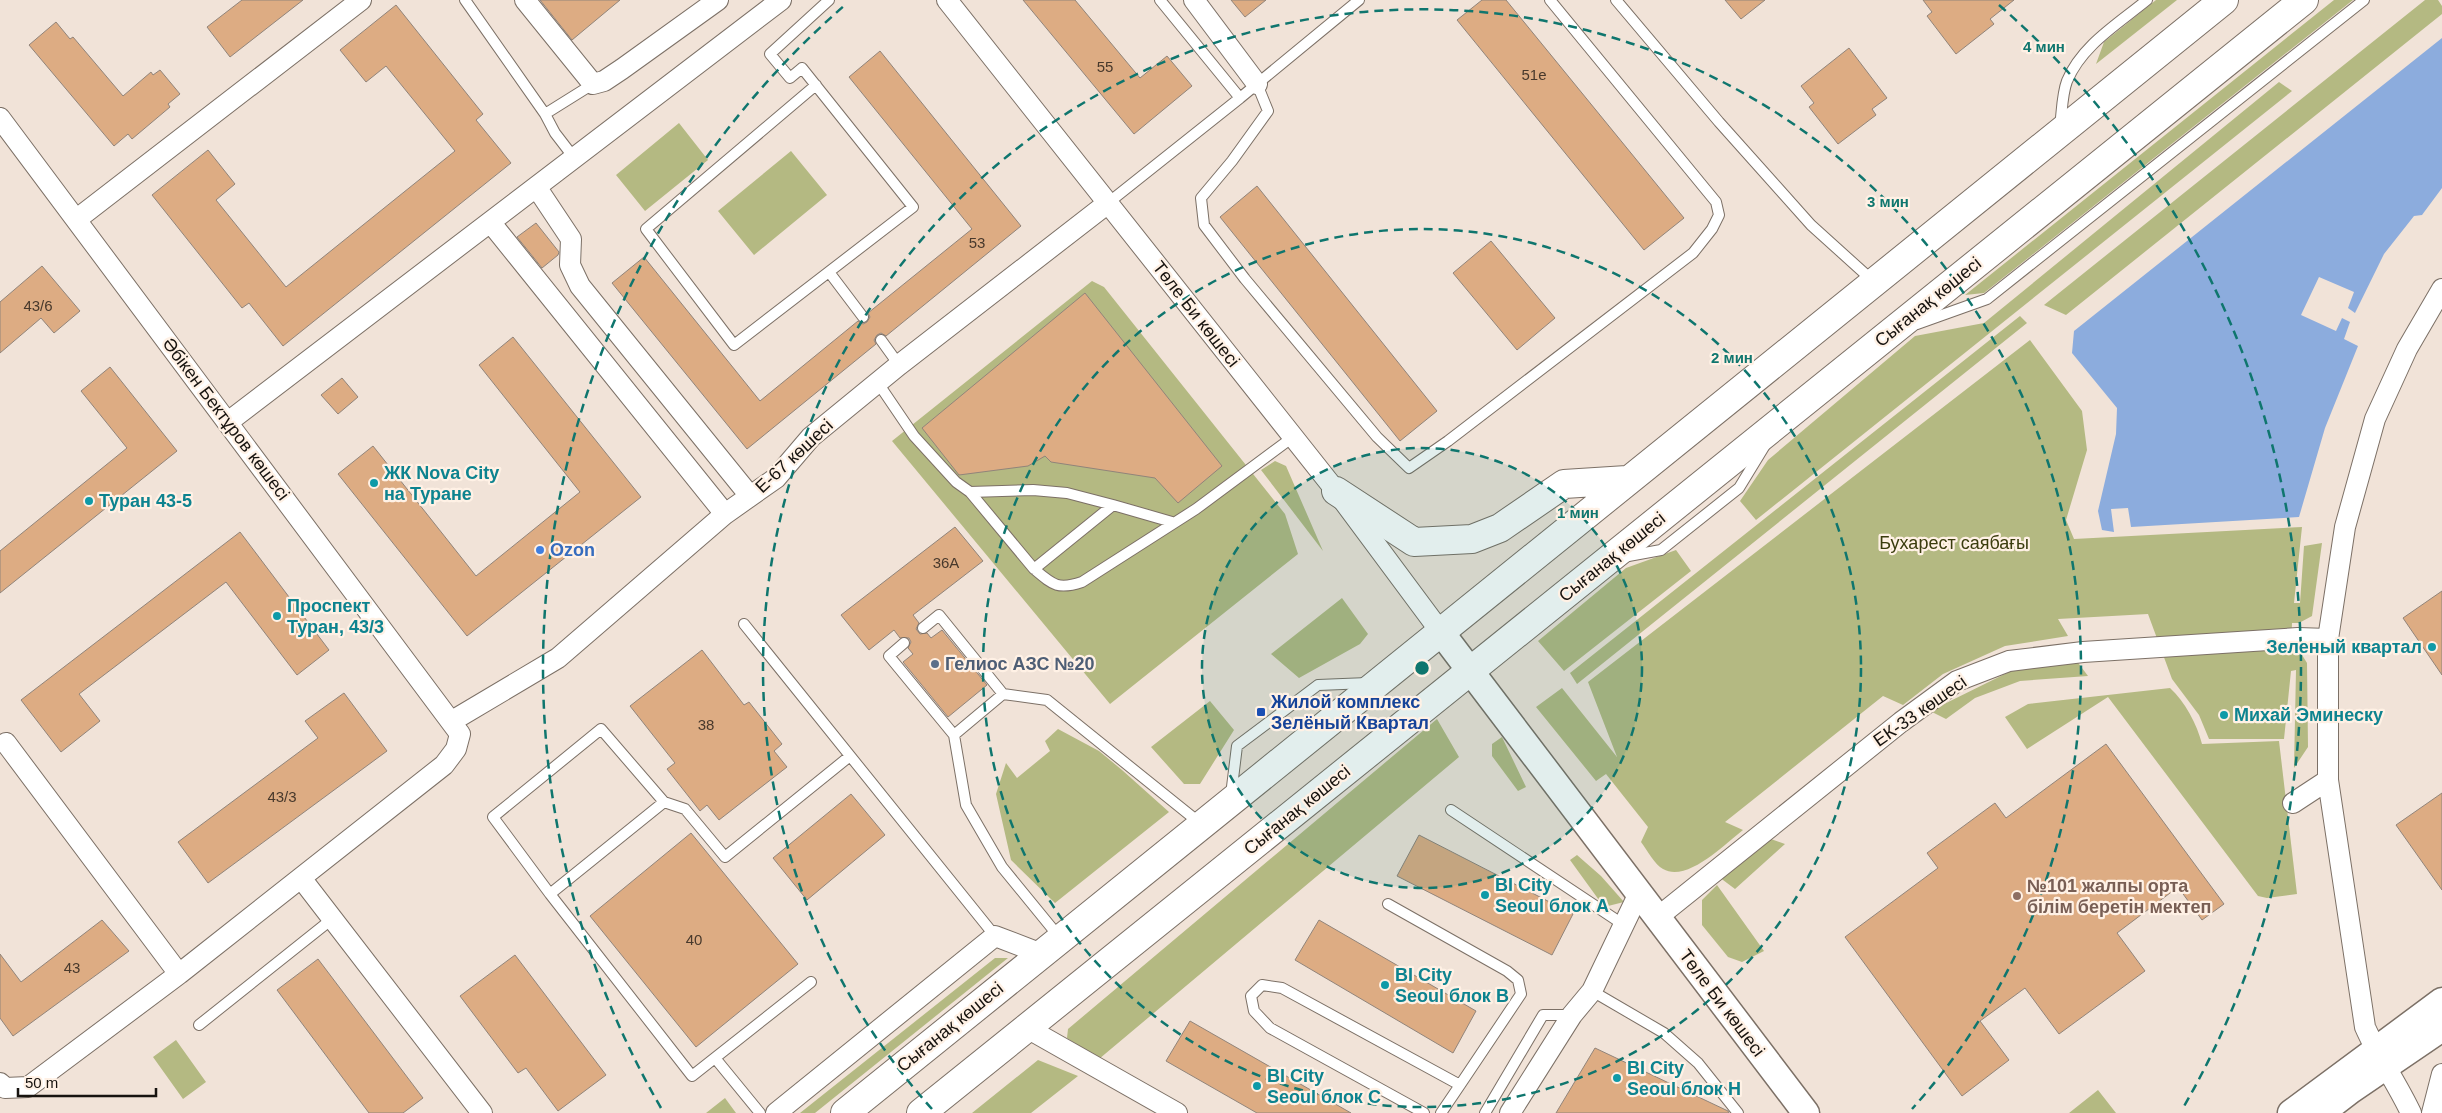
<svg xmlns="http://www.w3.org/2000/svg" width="2442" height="1113" font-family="Arial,sans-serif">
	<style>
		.green { fill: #b4b982 }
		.water { fill: #8cacdd }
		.building { fill: #ddac83; stroke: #91847a }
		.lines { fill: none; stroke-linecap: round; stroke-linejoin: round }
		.service-casing { stroke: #7c7066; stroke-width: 12 }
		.minor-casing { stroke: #7c7066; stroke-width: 22 }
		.tertiary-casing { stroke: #7c7066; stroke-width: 29 }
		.secondary-casing { stroke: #7c7066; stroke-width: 30 }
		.service { stroke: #fff; stroke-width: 10 }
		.minor { stroke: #fff; stroke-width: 20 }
		.tertiary { stroke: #fff; stroke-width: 26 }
		.secondary { stroke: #fff; stroke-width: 28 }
		.ring { fill: none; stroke: #0f766e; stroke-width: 2.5; stroke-dasharray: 9 6 }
		.culture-dot { fill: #0f9aa8; stroke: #fff1e5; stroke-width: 2 }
		.shop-dot { fill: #3f7fe0; stroke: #fff1e5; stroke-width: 2 }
		.service-dot { fill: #5c6f8a; stroke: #fff1e5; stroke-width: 2 }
		.transit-dot { fill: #1a4fb4; stroke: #fff1e5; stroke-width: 2 }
		.education-dot { fill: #8d6e63; stroke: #fff1e5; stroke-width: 2 }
		.labels { text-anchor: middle; stroke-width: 4.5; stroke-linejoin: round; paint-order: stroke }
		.number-label { font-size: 15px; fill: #48392c }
		.street-label { font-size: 18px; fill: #17130f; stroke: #fff1e5 }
		.culture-label { font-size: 18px; font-weight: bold; fill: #0d838f; stroke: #fff1e5; text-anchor: start }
		.park-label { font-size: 18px; fill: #3a3c0d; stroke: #fff1e5 }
		.shop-label { font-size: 18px; font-weight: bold; fill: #366cbe; stroke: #fff1e5; text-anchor: start }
		.service-label { font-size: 18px; font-weight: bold; fill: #4e5e75; stroke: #fff1e5; text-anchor: start }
		.transit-label { font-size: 18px; font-weight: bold; fill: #164399; stroke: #fff1e5; text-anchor: start }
		.education-label { font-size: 18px; font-weight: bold; fill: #785e54; stroke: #fff1e5; text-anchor: start }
		.centre { fill: #0f766e; stroke: #fff1e5; stroke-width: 2.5 }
		.ring-label { font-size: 15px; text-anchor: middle; font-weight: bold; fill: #0f766e; stroke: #fff1e5; stroke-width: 4.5; stroke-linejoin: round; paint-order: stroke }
	</style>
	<rect width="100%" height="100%" fill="#f1e3d8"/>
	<!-- green -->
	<path class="green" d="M2156,0H2177L2096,64L2104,42Z
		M2334,0H2353L1984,293L1965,295Z
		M2425,0H2438L2442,6V14L2066,315L2044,305Z
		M2279,82L2292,91L1756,520L1740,501L1768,460L1915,336L1984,323Z
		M679,123L708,160L645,211L616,175Z
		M791,151L827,195L754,255L718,211Z
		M1092,281L1104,287L1285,514L1298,554L1110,704L892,441Z
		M2020,316L2027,323L1577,684L1570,673Z
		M2030,340L2082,411L2087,450L2066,520L2074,539L2302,527L2294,603H2300L2304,546L2322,543L2312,616L2299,623H2292L2291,647H2297L2307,663L2308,747L2294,768L2296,670L2291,671L2284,739H2209L2199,715L2172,679L2148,614L2058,619L2068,636L2005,646L1943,674L1903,705L1883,696L1725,822L1743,830C1725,844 1687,883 1663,869C1655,865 1647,850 1641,842L1648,827L1606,774L1596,781L1536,707L1562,688L1617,757L1588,682Z
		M1275,461L1286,466L1323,551L1261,470Z
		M1676,550L1691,571L1564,671L1538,641L1626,568Z
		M1342,598L1368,634L1360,644L1299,678L1271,654Z
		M2076,660L2088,676L2020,681L1975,698L1946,719L1930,711L2011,671Z
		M2170,688C2185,702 2197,724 2202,744L2279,741L2297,894L2267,898L2258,896L2108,697L2027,749L2005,717L2028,704Z
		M1210,701L1234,730L1200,784H1184L1151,747Z
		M1437,719L1459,757L1099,1059L1067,1038L1068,1029Z
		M1058,729L1099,751L1122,770L1169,812L1055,903L1011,860L996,794L1006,763L1017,778L1050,751L1045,741Z
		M1502,737L1526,787L1518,791L1492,756V744Z
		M1768,838L1785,844L1735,889L1719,877Z
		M1577,855L1601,876L1624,902L1604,907L1570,860Z
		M1717,885L1764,951L1742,962L1728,957L1702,925V900Z
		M995,958H1008L815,1113H800Z
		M176,1040L206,1082L183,1099L153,1057Z
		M1038,1060L1078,1076L1031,1113H972Z
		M2098,1090L2116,1113H2069Z
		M725,1098L736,1113H706Z"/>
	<!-- water -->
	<path class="water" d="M2442,38V188L2422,215L2414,216L2384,254L2355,313L2348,308L2354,292L2319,277L2301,315L2336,331L2342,318L2350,322L2344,339L2358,346L2325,428L2299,517L2131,527L2128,508L2111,509L2114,532L2102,530L2098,511L2116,434L2117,408L2072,353L2074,331Z"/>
	<!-- building -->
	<path class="building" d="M242,0H303L230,57L207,27Z
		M540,0H620L572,40Z
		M1023,0H1075L1140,78L1167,56L1192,86L1134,134Z
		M1231,0H1266L1245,17Z
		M1482,0H1506L1684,218L1644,250L1457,20Z
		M1725,0H1765L1741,19Z
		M1923,0H2014L1990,19L1994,24L1956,54L1927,16L1932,12Z
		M396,5L483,114L476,120L511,163L283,346L249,303L242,308L152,195L208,150L235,184L216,200L286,287L455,151L386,66L366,82L340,50Z
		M56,22L70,39L73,37L123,96L151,72L153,75L160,70L180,94L168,104L170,107L132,139L128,134L114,146L29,45Z
		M1849,48L1887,98L1872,109L1876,115L1838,144L1809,107L1814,103L1801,86Z
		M880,51L1021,226L886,336L881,333L877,335L874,340L876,344L747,449L612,283L644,257L760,401L858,321L863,324L867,322L870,317L868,313L972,229L849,77Z
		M1257,186L1437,411L1400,441L1220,217Z
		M536,223L559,252L558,255L542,268L517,237Z
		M1491,241L1555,318L1517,350L1453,273Z
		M42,266L80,311L54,333L41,318L0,353V302Z
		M1085,293L1222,466L1178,503L1155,478L1051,462L1045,456L1028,466L959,475L922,428Z
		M513,337L641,497L467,636L338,474L373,446L476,576L580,492L479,365Z
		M110,367L177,451L0,593V551L127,448L81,391Z
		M342,378L358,397L338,414L321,395Z
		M955,527L983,561L913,615L919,623L916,629L920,634L927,633L931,638L942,630L987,685L948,717L903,662L913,654L908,648L911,642L909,638H900L894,630L869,650L841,615Z
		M240,532L329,650L297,675L226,582L79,694L100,721L61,752L21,700Z
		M2442,591V675L2403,618Z
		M702,650L744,705L749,702L782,744L774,751L787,767L719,820L707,805L700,811L667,769L675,763L630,706Z
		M344,693L387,751L208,883L178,842L318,738L305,721Z
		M2106,744L2224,904L2202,920L2178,887L2117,933L2145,971L2059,1034L2025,988L1980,1021L2009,1060L1962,1096L1845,937L1938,868L1927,853L1995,803L2006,818Z
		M2442,793V890L2396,825Z
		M851,794L885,835L807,900L773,858Z
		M691,833L798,964L696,1047L590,916Z
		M1419,835L1573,914L1552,955L1397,876Z
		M102,920L129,951L13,1036L0,1018V954L21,982Z
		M1319,920L1476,1011L1453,1053L1295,960Z
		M515,955L606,1075L558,1111L526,1068L518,1073L460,996Z
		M318,959L423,1098L403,1113H369L277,990Z
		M1190,1021L1351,1113H1257L1166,1061Z
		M1595,1048L1728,1111L1729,1113H1556Z"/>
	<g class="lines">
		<!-- service casing -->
		<g class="service-casing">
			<path id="service" d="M465,0L545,114L555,133L575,159
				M1616,0L1719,122L1811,225L1873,281
				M1257,84L1268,111L1232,161L1201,198L1204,225L1245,279L1377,437L1409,468L1448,441L1693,253L1712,229L1719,215L1716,202L1550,0
				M816,85L646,229L734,345L913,207L802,68L790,78L770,54L829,0
				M1240,98L1359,0
				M545,114L593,84
				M2060,127C2062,112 2062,94 2067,81C2082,45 2118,24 2147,0
				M1108,203L1240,98L1160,0
				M829,272L863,317
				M1917,324L1987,299L2364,0
				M881,340L899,365
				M878,383L914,436L956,482L970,492L1033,490L1067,493L1113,505
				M970,492L1034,569
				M1172,522L1113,505L1034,569C1053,585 1058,590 1082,582L1196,509L1293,437
				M1623,557L1661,550L1739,488L1764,447
				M744,624L995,936
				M923,628L939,615L1003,694
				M904,643L889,656L954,735
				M1231,795L1237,746L1318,685L1368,683
				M664,802L685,809L725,857L850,756
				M1451,810L1624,925
				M550,894L664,802L601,729L493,817L550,894L692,1076L811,982
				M1388,904L1507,971L1518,980L1521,994L1460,1085
				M1060,938L1002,867L966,805L954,735L1003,694L1047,700L1201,824
				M1592,991L1664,1033L1698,1063L1738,1113
				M199,1025L332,919
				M715,1058L760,1113
				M1424,1113L1270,1028L1254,1011L1251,996L1262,985L1282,988L1460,1085L1441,1113
				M1485,1113L1543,1015H1572"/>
		</g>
		<!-- minor casing -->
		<g class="minor-casing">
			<path id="minor" d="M525,0L593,84L604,81L622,69L718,0
				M947,0L1336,491L1440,631
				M1194,0L1257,84
				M0,118L460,734L456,749L444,765L179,974L28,1087L5,1088L0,1083
				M537,188L571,239L570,265L580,286L750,496
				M77,219L361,0
				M491,223L725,514
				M228,422L781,0
				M452,721L558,658L725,514L776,478L811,437L899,365L1108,203
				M6,743L179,974
				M2328,780L2365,1027C2378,1057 2397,1083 2411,1113
				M2293,803L2328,780V639L2345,527L2375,419L2407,349L2442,289
				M301,878L482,1113
				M1658,917L1901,722L1957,681L2009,661L2083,652L2298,638L2328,639
				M1027,1028L1177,1113
				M776,1113L995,936L1042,954
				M1510,1113L1572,1015L1592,991L1639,893
				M2432,1113L2442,1074"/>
		</g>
		<!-- tertiary casing -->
		<g class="tertiary-casing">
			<path id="tertiary" d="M1440,631L1806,1113
				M2291,1113L2442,1001
				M2321,1113L2351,1090L2442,1028"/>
		</g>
		<!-- secondary casing -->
		<g class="secondary-casing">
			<path id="secondary" d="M1336,491L1414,542L1472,539L1500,528L1564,484L1627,480
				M845,1113L2224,0
				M921,1113L2304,0"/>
		</g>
		<!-- service -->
		<use href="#service" class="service"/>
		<!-- minor -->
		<use href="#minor" class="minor"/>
		<!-- tertiary -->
		<use href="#tertiary" class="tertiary"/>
		<!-- secondary -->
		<use href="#secondary" class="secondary"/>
	</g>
	<!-- distance rings -->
	<circle cx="1422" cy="668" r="220" fill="#0f766e" fill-opacity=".12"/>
	<g class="ring">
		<circle cx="1422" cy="668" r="220"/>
		<circle cx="1422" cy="668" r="439"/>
		<path d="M932 1109A659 659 0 1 1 1912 1109"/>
		<path d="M661 1108A879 879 0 0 1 845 5M1999 5A879 879 0 0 1 2183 1108"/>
	</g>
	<!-- markers -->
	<g class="culture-dot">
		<circle cx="374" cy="483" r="5"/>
		<circle cx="89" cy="501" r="5"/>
		<circle cx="277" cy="616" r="5"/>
		<circle cx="2432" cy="647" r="5"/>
		<circle cx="2224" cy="715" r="5"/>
		<circle cx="1485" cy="895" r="5"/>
		<circle cx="1385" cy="985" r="5"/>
		<circle cx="1617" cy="1078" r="5"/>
		<circle cx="1257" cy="1086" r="5"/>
	</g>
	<circle class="shop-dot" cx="540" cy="550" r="5"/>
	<circle class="service-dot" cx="935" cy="664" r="5"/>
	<rect class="transit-dot" x="1256" y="707" width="10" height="10" rx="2.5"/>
	<circle class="education-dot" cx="2017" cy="896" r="5"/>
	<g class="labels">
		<!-- number labels -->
		<g class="number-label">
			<text x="1105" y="72">55</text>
			<text x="1534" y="80">51е</text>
			<text x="977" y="248">53</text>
			<text x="38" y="311">43/6</text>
			<text x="946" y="568">36А</text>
			<text x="706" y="730">38</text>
			<text x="282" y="802">43/3</text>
			<text x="694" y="945">40</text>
			<text x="72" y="973">43</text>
		</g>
		<!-- street labels -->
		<g class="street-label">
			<text transform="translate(1928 302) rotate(-39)" y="6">Сығанақ көшесі</text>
			<text transform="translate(1196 314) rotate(52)" y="6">Төле Би көшесі</text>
			<text transform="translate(226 419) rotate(53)" y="6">Әбікен Бектұров көшесі</text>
			<text transform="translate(794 456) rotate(-43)" y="6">Е-67 көшесі</text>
			<text transform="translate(1612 557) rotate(-39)" y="6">Сығанақ көшесі</text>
			<text transform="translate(1920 711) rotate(-35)" y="6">ЕК-33 көшесі</text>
			<text transform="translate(1297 810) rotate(-39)" y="6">Сығанақ көшесі</text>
			<text transform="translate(1722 1003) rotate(53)" y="6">Төле Би көшесі</text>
			<text transform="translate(950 1027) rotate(-39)" y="6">Сығанақ көшесі</text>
		</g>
		<!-- culture labels -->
		<g class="culture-label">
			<text x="384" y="479">ЖК Nova City<tspan x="384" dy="21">на Туране</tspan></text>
			<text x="99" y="507">Туран 43-5</text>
			<text x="287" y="612">Проспект<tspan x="287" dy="21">Туран, 43/3</tspan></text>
			<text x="2422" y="653" text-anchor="end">Зеленый квартал</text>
			<text x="2234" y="721">Михай Эминеску</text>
			<text x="1495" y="891">BI City<tspan x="1495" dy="21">Seoul блок A</tspan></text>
			<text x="1395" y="981">BI City<tspan x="1395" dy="21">Seoul блок B</tspan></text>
			<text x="1627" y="1074">BI City<tspan x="1627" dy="21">Seoul блок H</tspan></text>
			<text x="1267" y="1082">BI City<tspan x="1267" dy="21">Seoul блок C</tspan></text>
		</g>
		<!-- park labels -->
		<g class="park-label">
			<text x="1954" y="549">Бухарест саябағы</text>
		</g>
		<!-- shop labels -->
		<g class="shop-label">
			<text x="550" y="556">Ozon</text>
		</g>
		<!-- service labels -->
		<g class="service-label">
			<text x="945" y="670">Гелиос АЗС №20</text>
		</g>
		<!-- transit labels -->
		<g class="transit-label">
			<text x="1271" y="708">Жилой комплекс<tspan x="1271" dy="21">Зелёный Квартал</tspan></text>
		</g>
		<!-- education labels -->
		<g class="education-label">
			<text x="2027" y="892">№101 жалпы орта<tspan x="2027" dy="21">білім беретін мектеп</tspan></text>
		</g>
	</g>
	<circle cx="1422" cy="668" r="8" class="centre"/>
	<g class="ring-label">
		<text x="2044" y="52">4 мин</text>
		<text x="1888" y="207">3 мин</text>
		<text x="1732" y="363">2 мин</text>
		<text x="1578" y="518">1 мин</text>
	</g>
	<!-- scale -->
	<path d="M18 1088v8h138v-8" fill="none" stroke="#17130f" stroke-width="2.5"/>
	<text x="25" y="1088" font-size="15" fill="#17130f" stroke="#fff1e5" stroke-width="4" paint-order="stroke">50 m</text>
</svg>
